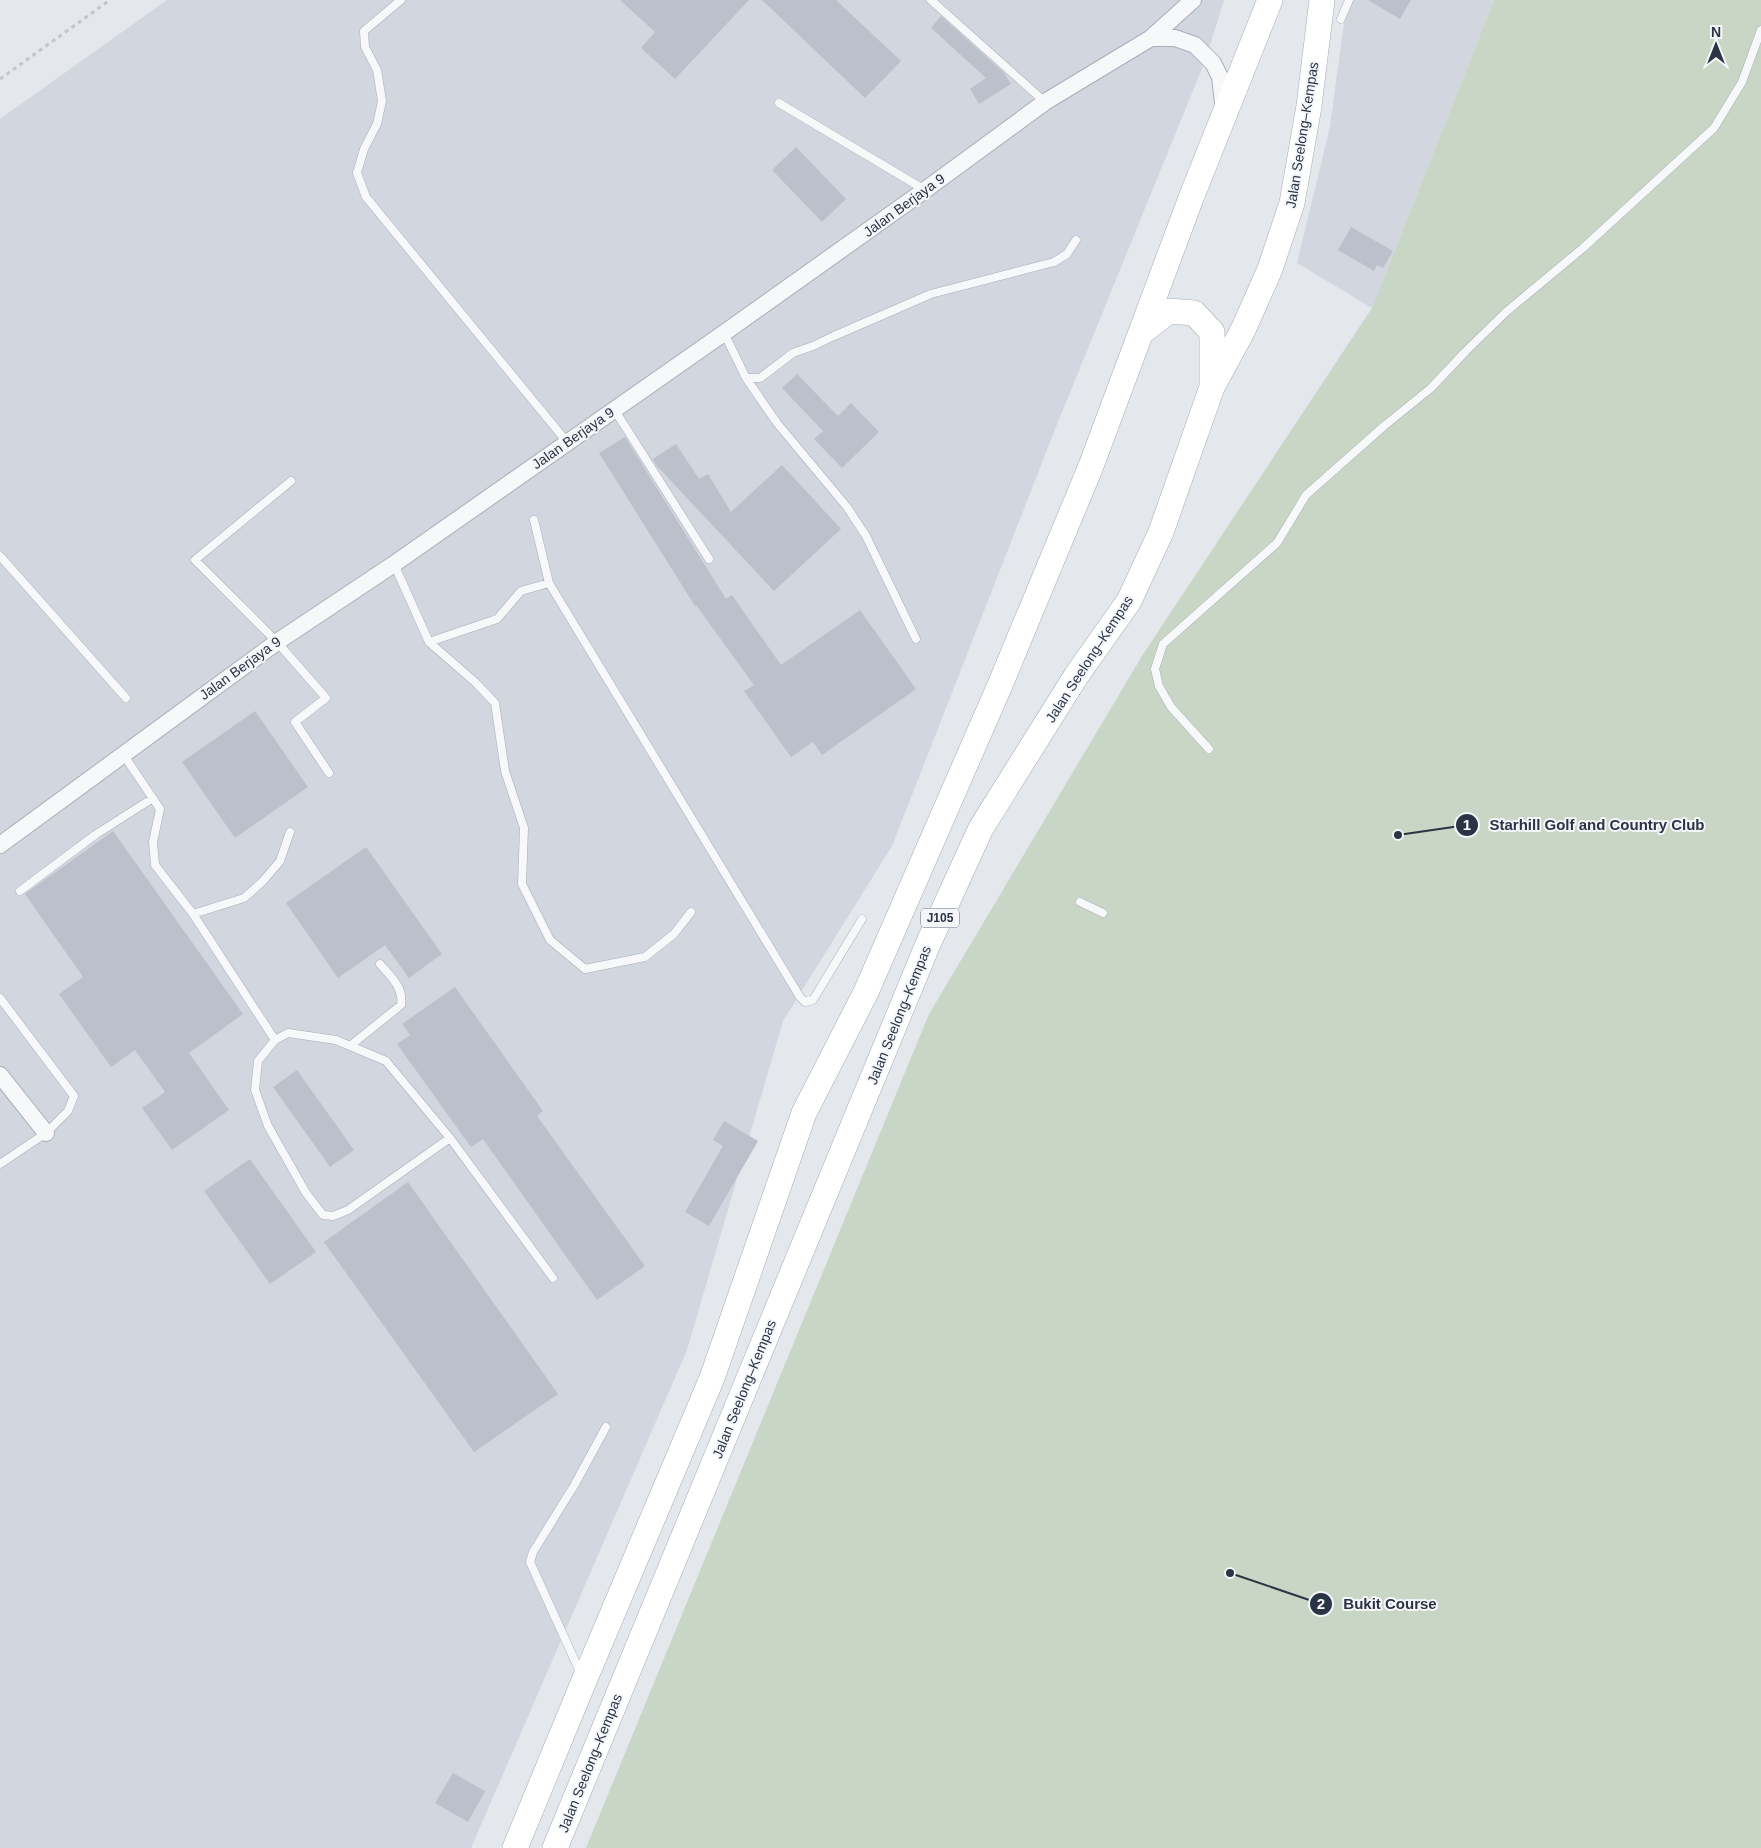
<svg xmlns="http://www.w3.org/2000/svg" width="1761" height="1848" font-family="Arial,sans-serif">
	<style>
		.built { fill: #d2d6de }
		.green { fill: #c9d6c5 }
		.building { fill: #bbc0ca }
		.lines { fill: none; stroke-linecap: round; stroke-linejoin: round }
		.service-casing { stroke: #a9aeb7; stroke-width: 9 }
		.minor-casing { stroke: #a9aeb7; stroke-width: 18 }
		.primary-casing { stroke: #a3abb8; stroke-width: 26 }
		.path { stroke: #c2c5cb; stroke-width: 3; stroke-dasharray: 4 4; stroke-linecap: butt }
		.service { stroke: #f7f8fa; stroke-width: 8 }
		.minor { stroke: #f7f8fa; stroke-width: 16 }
		.primary { stroke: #fff; stroke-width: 25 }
		.labels { text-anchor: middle; stroke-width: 4; stroke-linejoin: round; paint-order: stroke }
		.shield { fill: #f4f6f9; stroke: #676e7b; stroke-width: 1 }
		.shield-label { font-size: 12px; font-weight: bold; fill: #2b3445 }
		.street-label { font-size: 14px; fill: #2b3445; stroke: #f4f6f9 }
		.leader { fill: none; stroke: #2b3445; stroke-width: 2 }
		.callout-dot { fill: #2b3445; stroke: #f4f6f9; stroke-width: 2 }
		.mark-label { font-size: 15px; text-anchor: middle; font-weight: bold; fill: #fff }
		.callout-label { font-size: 15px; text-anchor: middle; font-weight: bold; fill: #2b3445; stroke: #f4f6f9; stroke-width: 4; stroke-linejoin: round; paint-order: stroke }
	</style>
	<rect width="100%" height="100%" fill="#e4e7ec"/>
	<!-- built -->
	<path class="built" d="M167,0H1224L1205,61L1056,427L892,846L783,1021L687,1350L471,1848H0V119Z
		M1347,0H1494L1372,308L1297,263L1330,127Z"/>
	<!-- green -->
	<path class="green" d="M1494,0H1761V1848H586L929,1014L1142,656L1372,308Z"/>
	<!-- building -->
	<path class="building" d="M620,0H749L675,79L641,48L655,32Z
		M762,0H836L901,61L865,98Z
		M1368,0H1411L1400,19Z
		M941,16L1004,73L1011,84L979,104L970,89L986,78L931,28Z
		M796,147L846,199L822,222L772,170Z
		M1351,227L1393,251L1383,268L1377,265L1374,271L1338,250Z
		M797,374L838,416L851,403L879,432L842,468L814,439L823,431L782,388Z
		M625,437L726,599L732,595L781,665L860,610L916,689L822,755L813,742L791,757L744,691L754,685L696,605L695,606L599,453Z
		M676,444L699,479L708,474L731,512L782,465L841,529L774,591L657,466L653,459Z
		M255,711L308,787L235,838L182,762Z
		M113,831L243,1014L189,1053L229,1110L172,1150L142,1108L165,1092L135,1050L111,1067L59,994L83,977L25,894Z
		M366,847L442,954L409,978L385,945L338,978L286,903Z
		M455,987L543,1111L537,1116L645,1266L597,1300L483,1139L471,1147L397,1044L410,1035L402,1024Z
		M297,1070L354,1150L330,1167L273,1087Z
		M724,1121L758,1141L709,1226L685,1212L723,1146L713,1140Z
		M250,1159L316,1252L270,1284L204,1191Z
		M408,1182L558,1394L474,1452L324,1242Z
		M453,1773L485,1791L468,1822L435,1803Z"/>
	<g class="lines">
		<!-- service casing -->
		<g class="service-casing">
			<path id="service" d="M401,0L364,31L365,47L377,70L382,101L377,124L364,149L357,173L366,197L567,442
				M931,0L1045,102
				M1341,19L1349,0
				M779,103L925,190
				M724,333L746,378H760L793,353L813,346L834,336L931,294L1054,262L1067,254L1076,240
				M746,378L777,423L847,507L866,536L916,639
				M614,409L709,559
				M291,481L195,560L277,642L326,698L295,722L329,773
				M534,520L549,583
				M0,556L126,698
				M394,564L429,642L497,619L521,591L549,583L800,997L805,1002L813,1000L862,919
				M429,642L475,682L495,703L505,771L524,828L522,884L550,940L585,969L645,957L674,934L691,912
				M1209,749L1171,707L1159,686L1155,669L1163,644L1277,543L1306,495L1384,426L1431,388L1466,351L1506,312L1583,248L1714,128L1742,82L1761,30
				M123,754L160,809L153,842L155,865L193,914L275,1040
				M20,891L95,835L153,798
				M1080,902L1103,913
				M193,914L244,898L263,881L280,861L290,832
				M0,998L74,1096L68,1111L46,1133L0,1164
				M350,1046L401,1005C404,987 390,976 380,964
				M450,1138L348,1210L333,1216L323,1215L306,1193L268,1126L255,1090L258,1061L275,1040L288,1033L336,1040L386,1061L450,1138L553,1278
				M581,1674L530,1562L533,1552L575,1484L606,1427"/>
		</g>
		<!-- minor casing -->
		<g class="minor-casing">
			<path id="minor" d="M1193,0L1151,38H1175L1195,45L1213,63L1220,77L1224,111
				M0,845L277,642L394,564L724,333L925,190L1045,102L1151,38
				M0,1075L46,1133"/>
		</g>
		<!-- primary casing -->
		<g class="primary-casing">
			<path id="primary" d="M1143,331L1169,311L1194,313L1212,332V385
				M515,1848L584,1681L712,1378L804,1113L866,992L1000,685L1091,466L1191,198L1270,0
				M555,1848L928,944L981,828L1076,676L1129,601L1161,532L1212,387L1243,330L1270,269L1292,203L1309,106L1322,0"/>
		</g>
		<!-- path -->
		<path class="path" d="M0,79L110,0"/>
		<!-- service -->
		<use href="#service" class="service"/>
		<!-- minor -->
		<use href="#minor" class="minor"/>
		<!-- primary -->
		<use href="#primary" class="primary"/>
	</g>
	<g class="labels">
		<!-- shield labels -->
		<rect class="shield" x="921" y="908.5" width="38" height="19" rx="4"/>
		<g class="shield-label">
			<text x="940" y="922">J105</text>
		</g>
		<!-- street labels -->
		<g class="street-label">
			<text transform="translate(1302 135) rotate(-81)" y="5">Jalan Seelong–Kempas</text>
			<text transform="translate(904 205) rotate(-36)" y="5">Jalan Berjaya 9</text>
			<text transform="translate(573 438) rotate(-35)" y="5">Jalan Berjaya 9</text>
			<text transform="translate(1089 659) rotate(-57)" y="5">Jalan Seelong–Kempas</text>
			<text transform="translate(240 668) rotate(-36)" y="5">Jalan Berjaya 9</text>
			<text transform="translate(899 1015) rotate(-68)" y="5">Jalan Seelong–Kempas</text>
			<text transform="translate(744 1389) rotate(-68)" y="5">Jalan Seelong–Kempas</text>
			<text transform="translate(590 1763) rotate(-68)" y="5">Jalan Seelong–Kempas</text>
		</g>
	</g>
	<!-- callouts -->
	<path class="leader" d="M1398 835L1467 825M1230 1573L1321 1604"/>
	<g class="callout-dot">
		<circle cx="1398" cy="835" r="5"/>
		<circle cx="1230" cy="1573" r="5"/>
		<circle cx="1467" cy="825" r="12"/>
		<circle cx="1321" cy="1604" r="12"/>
	</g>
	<g class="mark-label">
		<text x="1467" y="830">1</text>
		<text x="1321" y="1609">2</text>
	</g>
	<g class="callout-label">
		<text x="1597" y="830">Starhill Golf and Country Club</text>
		<text x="1390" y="1609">Bukit Course</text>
	</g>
	<!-- north arrow -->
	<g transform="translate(1716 45)" stroke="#f4f6f9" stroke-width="4" paint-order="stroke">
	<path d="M0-4L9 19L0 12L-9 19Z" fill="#2b3445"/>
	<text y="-8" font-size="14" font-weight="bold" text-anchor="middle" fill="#2b3445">N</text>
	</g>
</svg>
